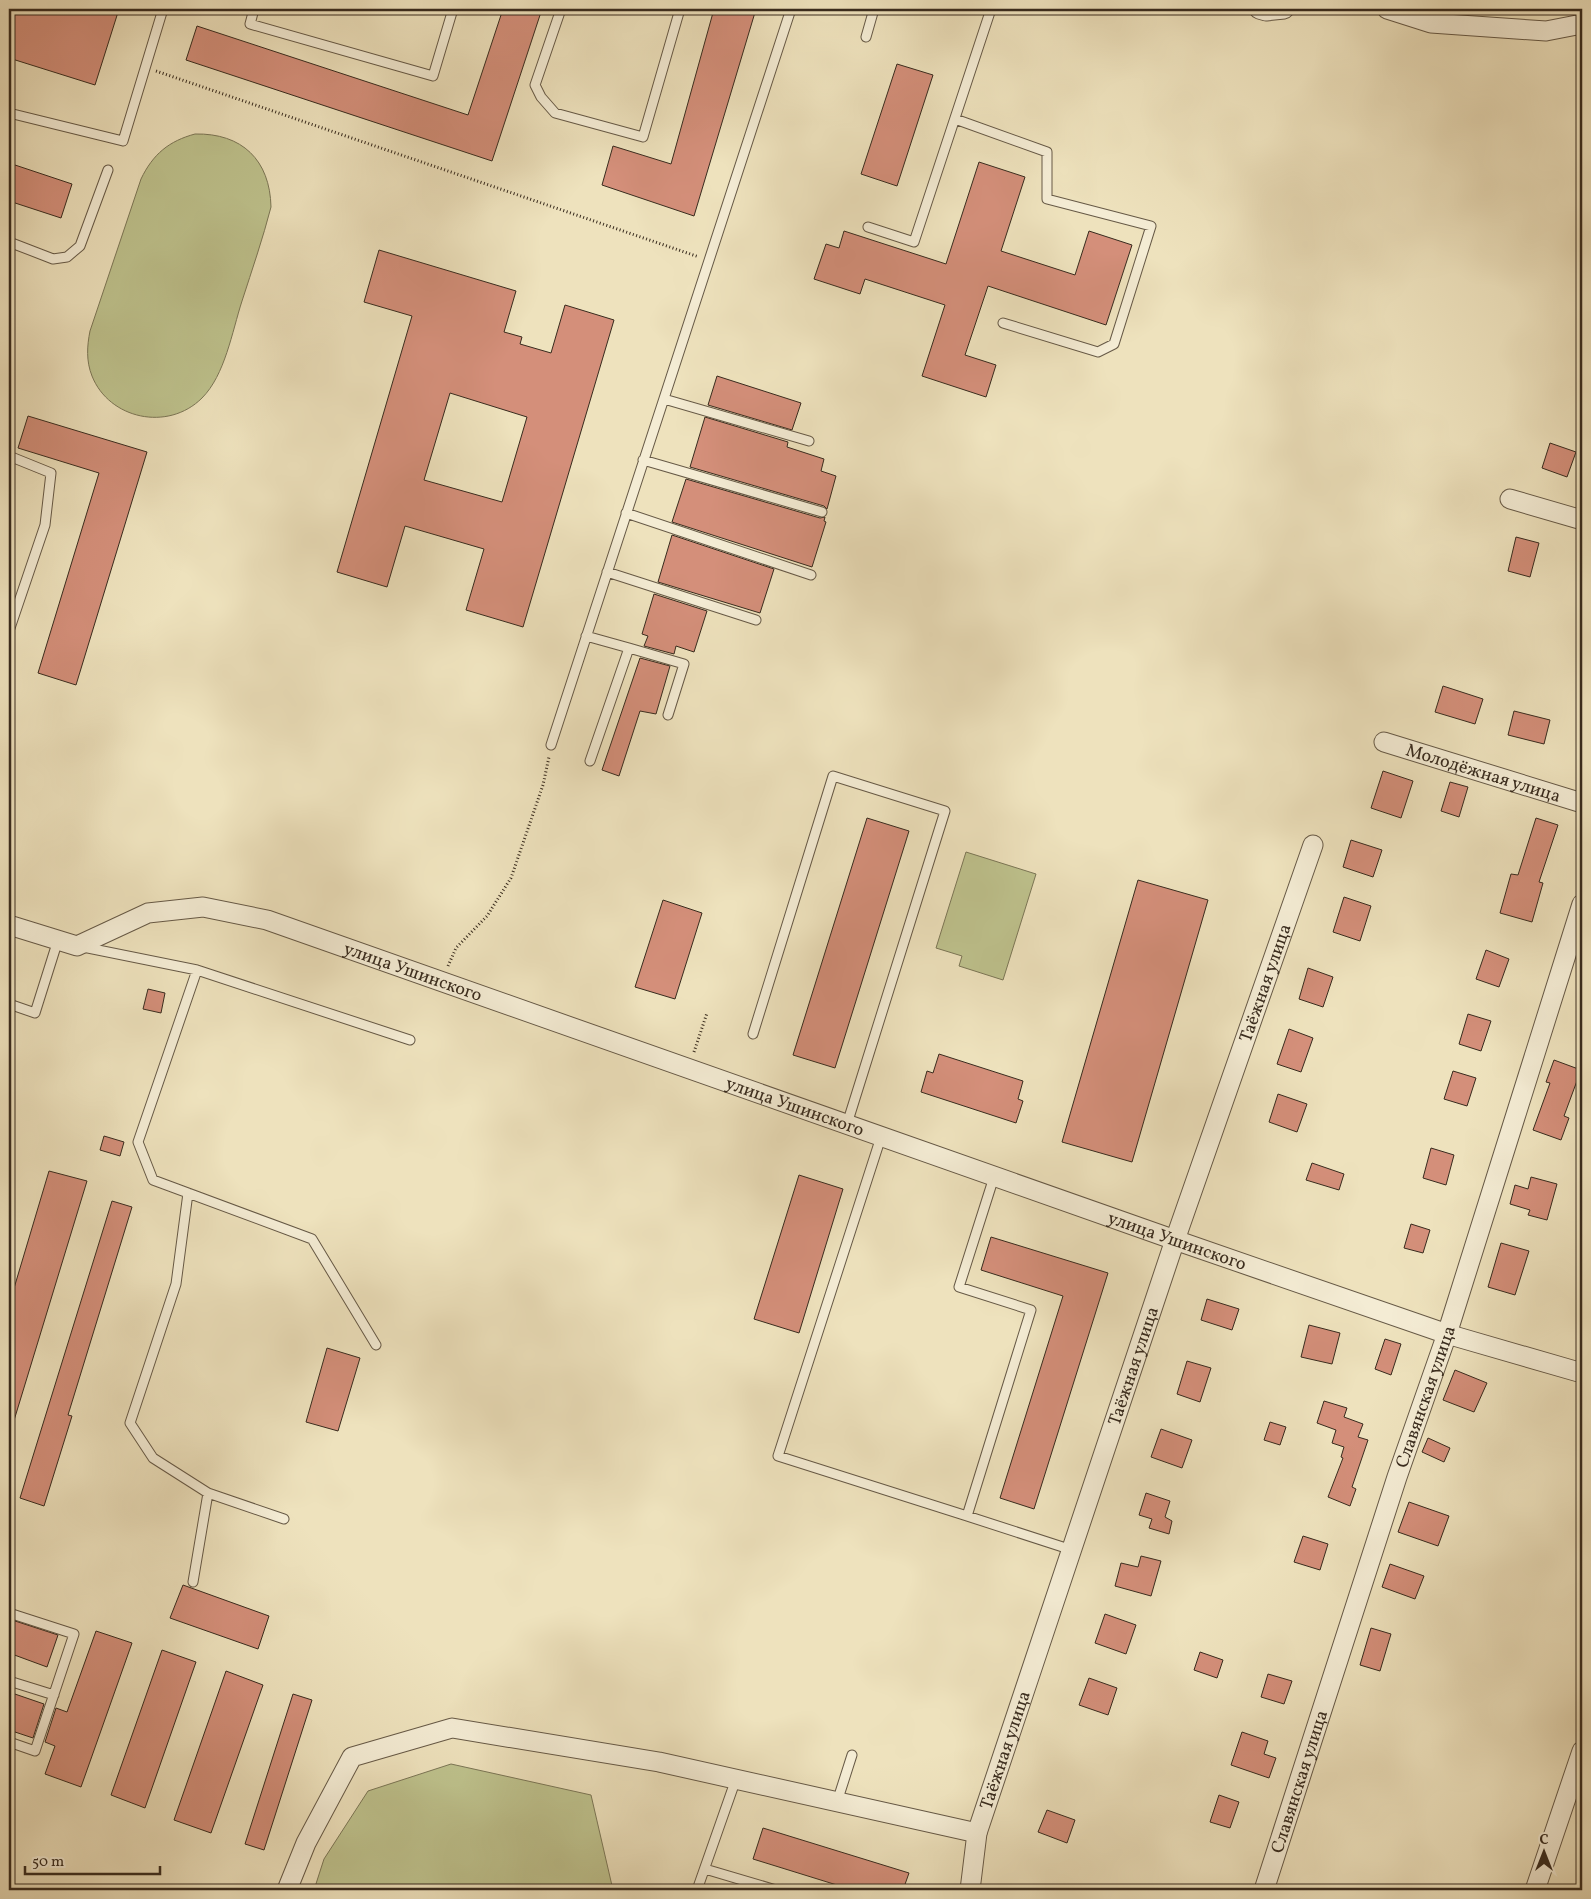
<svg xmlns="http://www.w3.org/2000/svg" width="1591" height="1899" font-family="Vollkorn,serif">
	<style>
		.green { fill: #bec28d; stroke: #7b7656 }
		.building { fill: #d48f7a; stroke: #382b1e; fill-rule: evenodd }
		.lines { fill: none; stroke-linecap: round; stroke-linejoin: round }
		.service-casing { stroke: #665946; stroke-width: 11 }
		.minor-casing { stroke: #665946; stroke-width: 21 }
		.path { stroke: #382b1e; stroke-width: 3; stroke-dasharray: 1 2.5; stroke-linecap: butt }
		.service { stroke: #f4ecd4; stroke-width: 9 }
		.minor { stroke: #f4ecd4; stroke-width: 19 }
		.labels { text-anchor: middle; stroke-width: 4; stroke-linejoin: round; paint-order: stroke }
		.street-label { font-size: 18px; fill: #382b1e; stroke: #f4ecd4 }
	</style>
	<rect width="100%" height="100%" fill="#eee2bd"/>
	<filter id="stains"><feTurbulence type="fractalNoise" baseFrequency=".004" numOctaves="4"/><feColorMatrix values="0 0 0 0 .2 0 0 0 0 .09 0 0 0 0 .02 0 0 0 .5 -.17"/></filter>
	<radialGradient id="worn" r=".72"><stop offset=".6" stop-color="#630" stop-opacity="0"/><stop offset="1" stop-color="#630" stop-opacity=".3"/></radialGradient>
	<!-- green -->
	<path class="green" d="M195,134C242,133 270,160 271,207C263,238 252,270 242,301C232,332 225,375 202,398C168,432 109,419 92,376C86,361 87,346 90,331L141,179C153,154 169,141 195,134Z
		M966,852L1036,874L1003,980L959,966L962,956L936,948Z
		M451,1764L591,1795L613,1890H314L324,1859L368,1791Z"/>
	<!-- building -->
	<path class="building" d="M9,9H119L95,85L9,58Z
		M503,9H542L492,161L186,60L197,26L468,115Z
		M714,9H756L694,216L602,185L613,146L671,164Z
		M897,64L933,75L897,186L861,174Z
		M979,162L1025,177L1001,251L1075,275L1089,231L1132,245L1106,325L988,286L965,355L996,365L986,397L922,376L945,305L865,279L860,294L814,279L826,244L839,248L844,231L946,264Z
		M9,163L72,184L61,218L9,201Z
		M379,250L516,291L504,332L522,337L520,344L551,353L565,305L614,320L523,627L466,610L484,549L405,526L387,587L337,572L412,316L364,302ZM450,393L527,417L502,502L424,480Z
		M717,376L801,403L792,430L708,405Z
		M28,416L147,452L76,685L38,673L99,473L18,448Z
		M705,417L788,442L787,447L824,459L821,471L836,476L827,509L824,506L690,467Z
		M1550,443L1576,452L1567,477L1542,468Z
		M686,479L820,518L825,517L824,521L826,522L812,567L672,522Z
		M672,535L774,569L760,613L658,582Z
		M1516,537L1539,543L1530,577L1508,571Z
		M654,594L707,611L694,652L676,646L674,654L644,646L648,636L642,634Z
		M640,658L670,666L656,714L640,711L619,776L602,770Z
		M1443,686L1483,699L1475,724L1435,712Z
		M1514,711L1550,720L1544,744L1508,735Z
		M1383,771L1413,781L1401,818L1371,808Z
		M1450,782L1468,787L1459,817L1441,811Z
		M867,818L909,831L835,1068L793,1055Z
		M1536,818L1558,825L1539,882L1543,883L1532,922L1500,913L1511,874L1518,875Z
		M1351,840L1382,850L1373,877L1343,867Z
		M1138,880L1208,900L1132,1162L1062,1142Z
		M1344,897L1371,906L1360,941L1333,932Z
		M663,900L702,913L675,999L635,987Z
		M1486,950L1509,959L1499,987L1476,979Z
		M1308,968L1333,977L1323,1007L1299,999Z
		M148,989L165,993L161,1013L143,1009Z
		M1468,1014L1491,1021L1481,1051L1459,1044Z
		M1289,1029L1313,1038L1301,1072L1277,1064Z
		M939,1054L1023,1081L1018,1099L1023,1101L1016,1123L921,1092L927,1071L933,1073Z
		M1554,1060L1581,1070L1564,1116L1569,1118L1561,1140L1533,1130L1550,1083L1546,1082Z
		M1453,1071L1476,1078L1467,1106L1444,1099Z
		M1278,1094L1307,1104L1297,1132L1269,1122Z
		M104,1136L124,1142L120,1156L100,1150Z
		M1431,1148L1454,1155L1446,1185L1423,1178Z
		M1312,1163L1344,1174L1339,1190L1306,1180Z
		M49,1171L87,1181L12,1427H9V1305Z
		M799,1175L843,1189L799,1333L754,1319Z
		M1531,1177L1557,1184L1547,1220L1528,1215L1530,1210L1510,1204L1515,1185L1528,1189Z
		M112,1201L132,1207L68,1415L72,1416L44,1506L20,1498Z
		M1411,1224L1430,1230L1423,1253L1404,1248Z
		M991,1237L1108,1273L1034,1509L1000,1498L1063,1296L981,1270Z
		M1501,1243L1529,1251L1515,1295L1488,1287Z
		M1207,1299L1239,1309L1232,1330L1201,1320Z
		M1309,1325L1340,1333L1332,1364L1301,1357Z
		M1385,1339L1401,1344L1391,1375L1375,1369Z
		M327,1348L360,1358L338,1431L306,1422Z
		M1187,1361L1211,1368L1200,1402L1177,1394Z
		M1455,1370L1487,1383L1474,1412L1443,1400Z
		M1324,1401L1347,1408L1344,1417L1363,1424L1358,1437L1368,1440L1352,1487L1356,1489L1350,1506L1328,1497L1343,1458L1341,1457L1344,1447L1332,1443L1336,1430L1317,1423Z
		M1270,1422L1286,1427L1280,1445L1264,1440Z
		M1161,1429L1192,1440L1182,1468L1151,1457Z
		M1428,1438L1450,1448L1444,1462L1422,1452Z
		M1146,1493L1170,1501L1165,1517L1172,1521L1169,1534L1149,1528L1152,1519L1139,1515Z
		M1409,1502L1449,1516L1438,1546L1398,1532Z
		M1303,1536L1328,1544L1320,1570L1294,1562Z
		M1141,1556L1161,1561L1151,1596L1115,1586L1121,1563L1138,1567Z
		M1390,1564L1424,1576L1415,1599L1382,1587Z
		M183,1585L269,1616L258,1649L170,1618Z
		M1105,1614L1136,1625L1126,1654L1095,1643Z
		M9,1619L58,1635L47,1667L9,1653Z
		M1371,1628L1391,1634L1380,1671L1360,1665Z
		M96,1631L132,1643L81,1787L45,1774L55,1746L45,1742L56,1708L67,1712Z
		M162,1650L196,1662L145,1808L111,1795Z
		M1200,1652L1223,1660L1217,1678L1194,1670Z
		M226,1671L263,1685L211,1833L174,1820Z
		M1268,1674L1292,1681L1284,1704L1261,1697Z
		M1089,1678L1117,1688L1108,1715L1079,1705Z
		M9,1692L44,1704L33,1738L9,1730Z
		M293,1694L312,1700L264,1850L245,1844Z
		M1242,1732L1268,1741L1264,1754L1276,1758L1269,1778L1231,1765Z
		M1219,1795L1239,1802L1230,1828L1210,1822Z
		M1047,1810L1075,1820L1067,1843L1038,1832Z
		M763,1828L909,1873L903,1890H853L753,1859Z"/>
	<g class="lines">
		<!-- service casing -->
		<g class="service-casing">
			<path id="service" d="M254,9L250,24L433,76L453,9
				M561,9L535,85L541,97L555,113L643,137L680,9
				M866,37L874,9
				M9,113L123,141L163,9
				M955,119L1047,152V199L1151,226L1114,344L1098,352L1003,323
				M868,227L914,242L991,9
				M9,242L53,259L67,257L80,246L108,170
				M664,399L809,441
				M9,456L51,473L45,525L9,631
				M643,460L822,512
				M626,513L811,575
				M607,572L756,620
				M586,636L629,648L590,761
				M629,648L684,664L668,715
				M551,745L791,9
				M83,947L197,970L410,1040
				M197,970L138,1142L153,1180L312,1239L376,1345
				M9,1004L35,1013L58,940
				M753,1034L833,776L945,811L847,1124
				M881,1137L778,1456L967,1516
				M994,1177L959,1287L1031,1310L967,1516L1072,1550
				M188,1193L176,1284L130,1423L153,1458L208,1493L284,1519
				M193,1582L208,1493
				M9,1613L74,1634L35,1751L9,1742
				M9,1681L54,1695
				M837,1802L852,1755
				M705,1869L776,1890
				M697,1890L736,1779"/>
		</g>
		<!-- minor casing -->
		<g class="minor-casing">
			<g id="minor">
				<path d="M1259,9L1266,11L1284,9"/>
				<path d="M1387,9L1431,23L1546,31L1582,24"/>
				<path d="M1510,499L1582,520"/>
				<path id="s1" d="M1384,742L1582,803"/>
				<path id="s2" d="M9,925L77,946L148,913L203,907L267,920L1175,1240L1447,1334L1582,1373"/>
				<path d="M287,1890L306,1843L352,1757L452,1728L659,1762L977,1833"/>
				<path id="s3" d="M970,1890L977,1833L1175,1240L1313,845"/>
				<path id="s4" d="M1264,1890L1397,1477L1447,1334L1582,904"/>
				<path d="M1535,1890L1582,1751"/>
			</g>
		</g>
		<!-- path -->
		<path class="path" d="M156,71L699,257
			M448,966L456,948L487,916L511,878L543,785L549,757
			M694,1052L707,1013"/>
		<!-- service -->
		<use href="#service" class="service"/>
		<!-- minor -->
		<use href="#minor" class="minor"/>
	</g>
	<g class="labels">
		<!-- street labels -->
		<g class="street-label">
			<text dy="6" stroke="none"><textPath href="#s1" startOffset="104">Молодёжная улица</textPath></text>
			<text dy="6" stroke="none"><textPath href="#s2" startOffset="425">улица Ушинского</textPath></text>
			<text dy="6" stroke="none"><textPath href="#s3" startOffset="955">Таёжная улица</textPath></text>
			<text dy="6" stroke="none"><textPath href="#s2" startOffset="830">улица Ушинского</textPath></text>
			<text dy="6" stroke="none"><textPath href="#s2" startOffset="1235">улица Ушинского</textPath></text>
			<text dy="6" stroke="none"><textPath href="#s3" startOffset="550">Таёжная улица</textPath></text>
			<text dy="6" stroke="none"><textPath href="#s4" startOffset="519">Славянская улица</textPath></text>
			<text dy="6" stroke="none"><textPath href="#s3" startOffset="145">Таёжная улица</textPath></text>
			<text dy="6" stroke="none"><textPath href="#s4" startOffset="114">Славянская улица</textPath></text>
		</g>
	</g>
	<!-- margin -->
	<rect width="1591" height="1899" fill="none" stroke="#eee2bd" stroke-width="30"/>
	<rect x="10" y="10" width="1571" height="1879" fill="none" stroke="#382b1e" stroke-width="2.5"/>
	<rect x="15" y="15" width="1561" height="1869" fill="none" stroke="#382b1e"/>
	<!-- north arrow -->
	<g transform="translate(1544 1852)" stroke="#f4ecd4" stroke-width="4" paint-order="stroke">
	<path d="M0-4L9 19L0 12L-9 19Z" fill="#382b1e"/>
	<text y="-8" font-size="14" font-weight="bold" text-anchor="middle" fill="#382b1e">С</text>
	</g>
	<!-- scale -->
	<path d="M25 1866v8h135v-8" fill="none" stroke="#382b1e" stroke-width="2.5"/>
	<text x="32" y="1866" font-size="15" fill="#382b1e" stroke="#f4ecd4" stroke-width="4" paint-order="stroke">50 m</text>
	<rect width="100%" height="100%" filter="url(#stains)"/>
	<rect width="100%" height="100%" fill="url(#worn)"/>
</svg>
